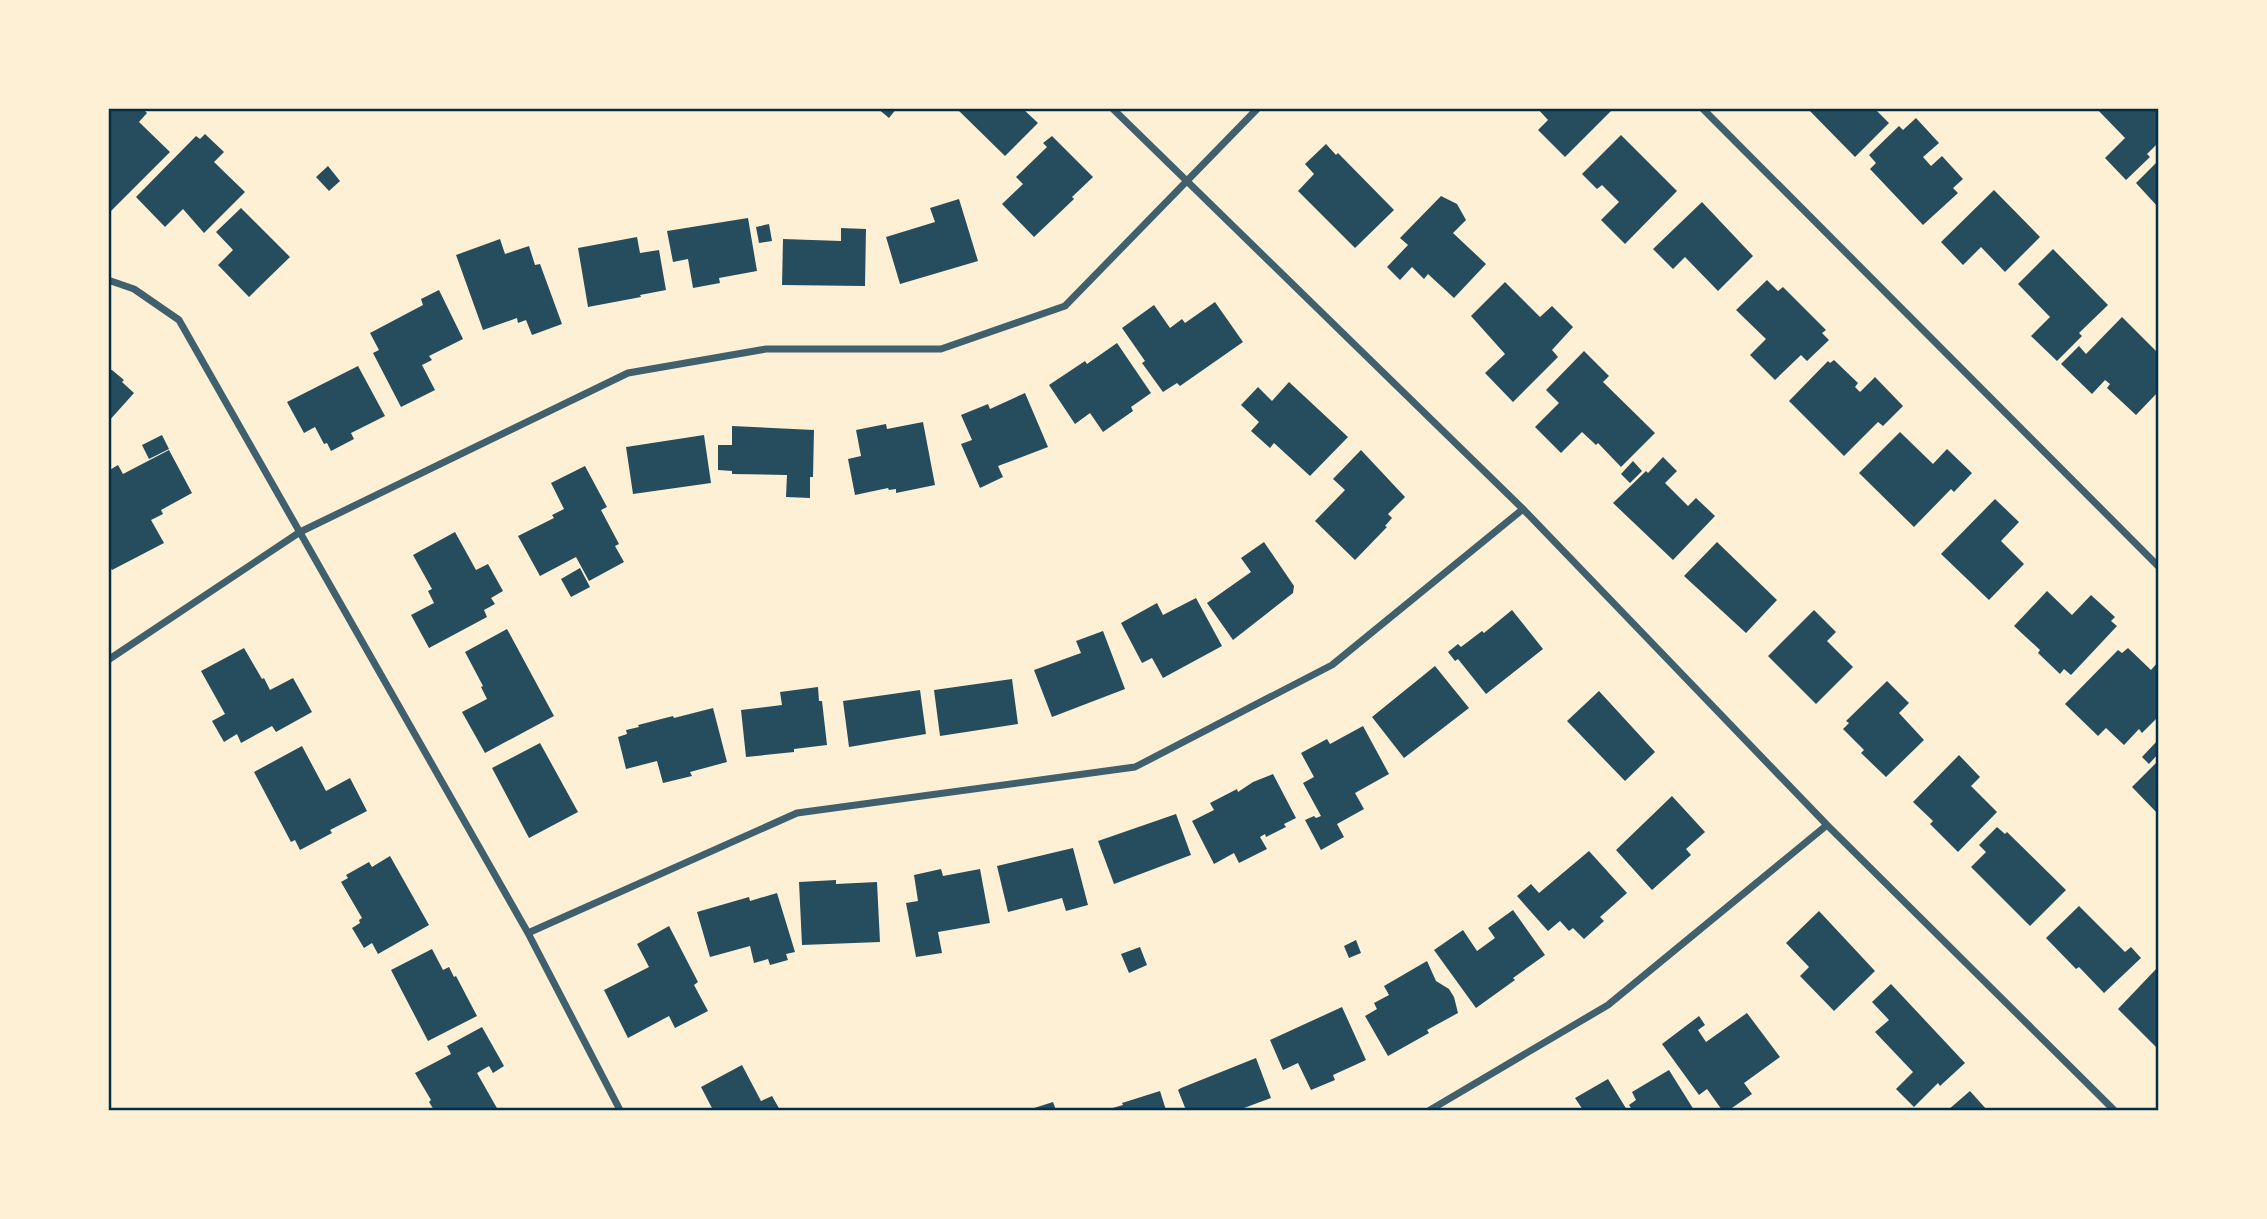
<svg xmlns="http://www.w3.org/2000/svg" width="2267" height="1219" font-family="'Fira Sans',sans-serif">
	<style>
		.building { fill: #264d5e }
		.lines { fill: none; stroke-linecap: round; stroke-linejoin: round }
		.minor { stroke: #3f606c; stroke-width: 7 }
		.neatline { fill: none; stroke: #003049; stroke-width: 2.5 }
	</style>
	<rect width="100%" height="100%" fill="#fdf0d5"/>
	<!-- building -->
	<path class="building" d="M110,108H142L147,113L139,122L170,152L111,211L108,209Z
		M877,108H897L889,118Z
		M956,108H1022L1038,123L1005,156Z
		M1537,108H1608L1611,111L1565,157L1538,130L1548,120Z
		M1807,108H1874L1889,123L1855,157Z
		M2096,108H2158V143L2147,154L2150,157L2126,180L2105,158L2125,138Z
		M1916,118L1939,143L1923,157L1931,166L1942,156L1963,179L1953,188L1958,193L1923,225L1870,169L1876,163L1869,155L1899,126L1903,130Z
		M205,134L224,152L214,162L245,192L204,233L183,209L165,227L136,197L196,136L200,139Z
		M1621,135L1677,191L1625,244L1601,220L1619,202L1602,185L1597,189L1582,174Z
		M1052,136L1093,177L1072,197L1074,199L1034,237L1002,204L1023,184L1016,177L1047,147L1043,143Z
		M1326,144L1336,155L1338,153L1394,210L1355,248L1298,191L1314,174L1305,164Z
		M2158,161V207L2136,183Z
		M328,166L340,181L329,191L316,177Z
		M1994,190L2040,237L2005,272L1981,247L1963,265L1941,242Z
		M1441,196L1457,204L1466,220L1453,233L1486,264L1454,298L1428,274L1424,279L1412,267L1400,280L1387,267L1408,245L1400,238Z
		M959,199L978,261L900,284L886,237L935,222L930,208Z
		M1702,202L1753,256L1718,291L1685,257L1673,269L1653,249Z
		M241,208L290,257L249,297L218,265L233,250L216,232Z
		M748,218L757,271L719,278L720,283L693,288L688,259L673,262L667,231Z
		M769,224L772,241L759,243L756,227Z
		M841,228L866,229L865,286L782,285L783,239L841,241Z
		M637,237L640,253L659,250L666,290L640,295L641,297L588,307L578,248Z
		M500,239L505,254L529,246L535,265L540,264L562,324L532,335L526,320L518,323L517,318L483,330L456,255Z
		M2053,249L2108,305L2079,333L2082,336L2057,361L2031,336L2050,317L2018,284Z
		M1767,280L1778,291L1783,287L1826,330L1822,333L1829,340L1807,361L1801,355L1775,380L1750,355L1766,339L1736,310Z
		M1505,282L1540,317L1552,306L1573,327L1552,350L1558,357L1513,402L1485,373L1505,354L1471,316Z
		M439,290L463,339L429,356L432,360L422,365L435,390L401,407L373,353L379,350L370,333L423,305L421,299Z
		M1215,302L1243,342L1180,386L1177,383L1163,392L1142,363L1145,361L1122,328L1154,305L1170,328L1182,319L1185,323Z
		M2122,317L2158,353V392L2136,415L2107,388L2110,384L2105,380L2092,394L2061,364L2079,346L2086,354Z
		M1117,343L1151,393L1131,407L1133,411L1103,432L1090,413L1075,424L1049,385L1085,361L1087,364Z
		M1584,351L1609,376L1603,382L1655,433L1621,467L1598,443L1596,445L1582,432L1561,453L1535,427L1559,403L1546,390Z
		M1834,360L1858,383L1855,387L1860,392L1875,377L1903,406L1883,426L1878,422L1844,456L1789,401L1828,361L1830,363Z
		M358,366L385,416L351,433L354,439L331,451L327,443L324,444L315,427L304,433L287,402Z
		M108,370H112L124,380L122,382L134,393L108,422Z
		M1289,382L1348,437L1310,476L1274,443L1270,448L1251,431L1259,422L1241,405L1258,387L1272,401Z
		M1025,393L1048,447L998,466L1003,477L980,488L961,444L972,440L961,415L988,404L990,409Z
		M923,422L935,485L896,493V489L889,490L888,488L855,495L848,459L861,456L856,430L886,424L887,429Z
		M732,426L814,430L813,477H810V498L786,497L787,475L732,474V471L718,470V445H732Z
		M1900,432L1933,464L1947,449L1972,473L1954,492L1951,489L1914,527L1859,473Z
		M162,435L169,449L149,459L142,445Z
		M704,435L711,483L633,494L626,447Z
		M169,450L192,493L161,510L163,514L151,520L164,543L112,570L108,564V471L118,465L123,474Z
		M1361,450L1405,497L1388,514L1392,518L1385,526L1387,527L1355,560L1315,521L1345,490L1333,479Z
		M1663,457L1677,471L1665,483L1688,506L1696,498L1715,516L1673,560L1613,503L1646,471L1648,473Z
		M1633,461L1642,471L1630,483L1621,474Z
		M585,466L607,507L601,510L619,544L615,546L624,562L589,581L576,557L540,576L518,536L554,518L552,515L564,509L551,483Z
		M1995,499L2019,522L2001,541L2024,564L1989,600L1941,554Z
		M455,532L476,570L488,564L503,591L491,598L495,604L484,610L487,617L429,648L411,615L434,603L428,591L432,589L413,555Z
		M1264,542L1294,586L1293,593L1233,640L1207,603L1251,572L1241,558Z
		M1717,542L1777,600L1746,633L1684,576Z
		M580,568L590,587L571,597L561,579Z
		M2047,591L2072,615L2091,595L2115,617L2111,621L2117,626L2071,675L2064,669L2060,674L2038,653L2040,650L2014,626Z
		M1196,598L1222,646L1163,678L1152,658L1142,663L1121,623L1157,603L1163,615Z
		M1512,610L1543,649L1486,694L1458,659L1455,661L1448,652L1458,644L1461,647L1482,631L1484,633Z
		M1814,610L1836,632L1827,641L1853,667L1816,704L1768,656Z
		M507,629L554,716L485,753L462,712L487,699L481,687L483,686L465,652Z
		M1103,631L1125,689L1052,717L1034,670L1081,653L1076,641Z
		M244,648L262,679L264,678L270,690L293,678L312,712L276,732L272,726L241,743L237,734L224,742L212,721L225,714L201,671Z
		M2128,648L2151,670L2158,662V717L2142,733L2139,729L2124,745L2106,728L2098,736L2065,704L2118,650L2122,653Z
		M1435,666L1469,708L1404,758L1372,717Z
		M1012,679L1018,724L940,736L934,690Z
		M1887,681L1909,703L1899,713L1924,740L1886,777L1861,753L1864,750L1843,729L1849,723L1846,721Z
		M818,687L819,701H822L827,745L794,749V752L746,757L741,710L782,705L780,692Z
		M920,690L926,734L849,747L843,701Z
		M1599,691L1655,752L1625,781L1567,721Z
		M713,708L727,762L690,772L692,776L663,783L657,761L626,769L618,737L627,734L626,730L639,727L638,725L673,716L674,718Z
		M1363,726L1389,774L1355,793L1364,809L1337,824L1344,837L1321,850L1305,820L1314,816L1316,818L1321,816L1303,783L1314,777L1301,753L1327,739L1330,744Z
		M2158,740V754L2149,764L2142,757Z
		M540,743L578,812L529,838L492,768Z
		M302,746L326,791L350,778L367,811L330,830L332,833L300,850L295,840L291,842L254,772Z
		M1959,755L1980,777L1971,786L1997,812L1958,852L1930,824L1933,821L1913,802Z
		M2158,761V814L2132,787Z
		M1273,774L1296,818L1284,824L1286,827L1266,837L1265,834L1260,837L1267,849L1239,863L1234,853L1214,864L1192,821L1214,810L1210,803L1237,789L1238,792L1253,782Z
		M1672,796L1705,832L1686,849L1691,855L1652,890L1616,850Z
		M1176,814L1191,855L1114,884L1098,841Z
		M1997,827L2005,834L2007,832L2066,890L2030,926L1971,867L1986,852L1979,845Z
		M1073,848L1088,905L1066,911L1062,898L1008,912L997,866Z
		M1589,851L1627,893L1600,917L1604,921L1584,939L1573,928L1569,931L1560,921L1548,931L1517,896L1531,884L1539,893Z
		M390,856L429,925L378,954L372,943L364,948L352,928L360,923L359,920L362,918L341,882L348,878L346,875L369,862L372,867Z
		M941,869L943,876L980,869L990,923L938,932L942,953L916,957L906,903L918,901L914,875Z
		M836,880V884L877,882L880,942L802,945L799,882Z
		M777,893L795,952L786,954L788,960L770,965L768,959L754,963L750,946L710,957L697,912L749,897L750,901Z
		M2079,906L2125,952L2131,947L2141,958L2104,993L2079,967L2076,969L2046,938Z
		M1513,910L1545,955L1513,978L1515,980L1476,1008L1434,950L1463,930L1477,951L1495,938L1488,928Z
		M1819,911L1875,971L1834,1011L1800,976L1809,967L1786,943Z
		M669,926L698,982L694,985L708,1011L675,1028L669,1016L628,1038L604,990L649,967L637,944Z
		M1356,940L1361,953L1349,958L1344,946Z
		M1140,947L1147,965L1129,973L1121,954Z
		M432,949L443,970L449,967L454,977L456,976L477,1016L428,1041L391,970Z
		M1427,961L1436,981L1449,989L1454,997L1458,1013L1427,1030L1429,1033L1388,1056L1365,1016L1377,1009L1374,1003L1389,995L1384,986Z
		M2158,967V1049L2118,1009Z
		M1891,984L1965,1063L1940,1086L1938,1083L1914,1107L1896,1089L1913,1072L1875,1032L1889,1020L1872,1002Z
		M1342,1007L1366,1060L1333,1075L1335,1080L1311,1090L1298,1063L1283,1070L1270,1040Z
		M1747,1013L1780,1057L1744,1083L1752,1094L1729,1110H1722L1707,1089L1699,1095L1662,1044L1699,1016L1705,1025L1698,1030L1706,1042Z
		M482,1027L504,1066L493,1073L489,1066L477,1073L498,1110H434L429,1102L431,1100L415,1073L451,1054L447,1046Z
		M1256,1058L1271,1098L1244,1108L1245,1110H1186L1178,1090L1181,1088Z
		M742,1065L761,1101L772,1096L780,1110H713L701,1087Z
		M1669,1070L1694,1110H1632L1629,1105L1636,1100L1632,1092Z
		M1608,1079L1627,1110H1583L1575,1098Z
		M1160,1091L1166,1110H1106L1123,1105L1122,1103Z
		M1970,1091L1987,1110H1948Z
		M1053,1102L1056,1110H1028Z"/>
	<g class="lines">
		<!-- minor -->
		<path class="minor" d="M1112,108L1523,509L1827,825L2114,1110
			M1702,108L2158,566
			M108,280L134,289L179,320L528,933L620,1110
			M108,660L300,532L628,373L766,349H941L1065,306L1258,108
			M528,933L797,813L1135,767L1332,665L1523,509
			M1430,1110L1608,1005L1827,825"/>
	</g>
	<!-- border -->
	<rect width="2267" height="1219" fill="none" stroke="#fdf0d5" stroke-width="220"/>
	<rect x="110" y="110" width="2047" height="999" class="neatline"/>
</svg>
